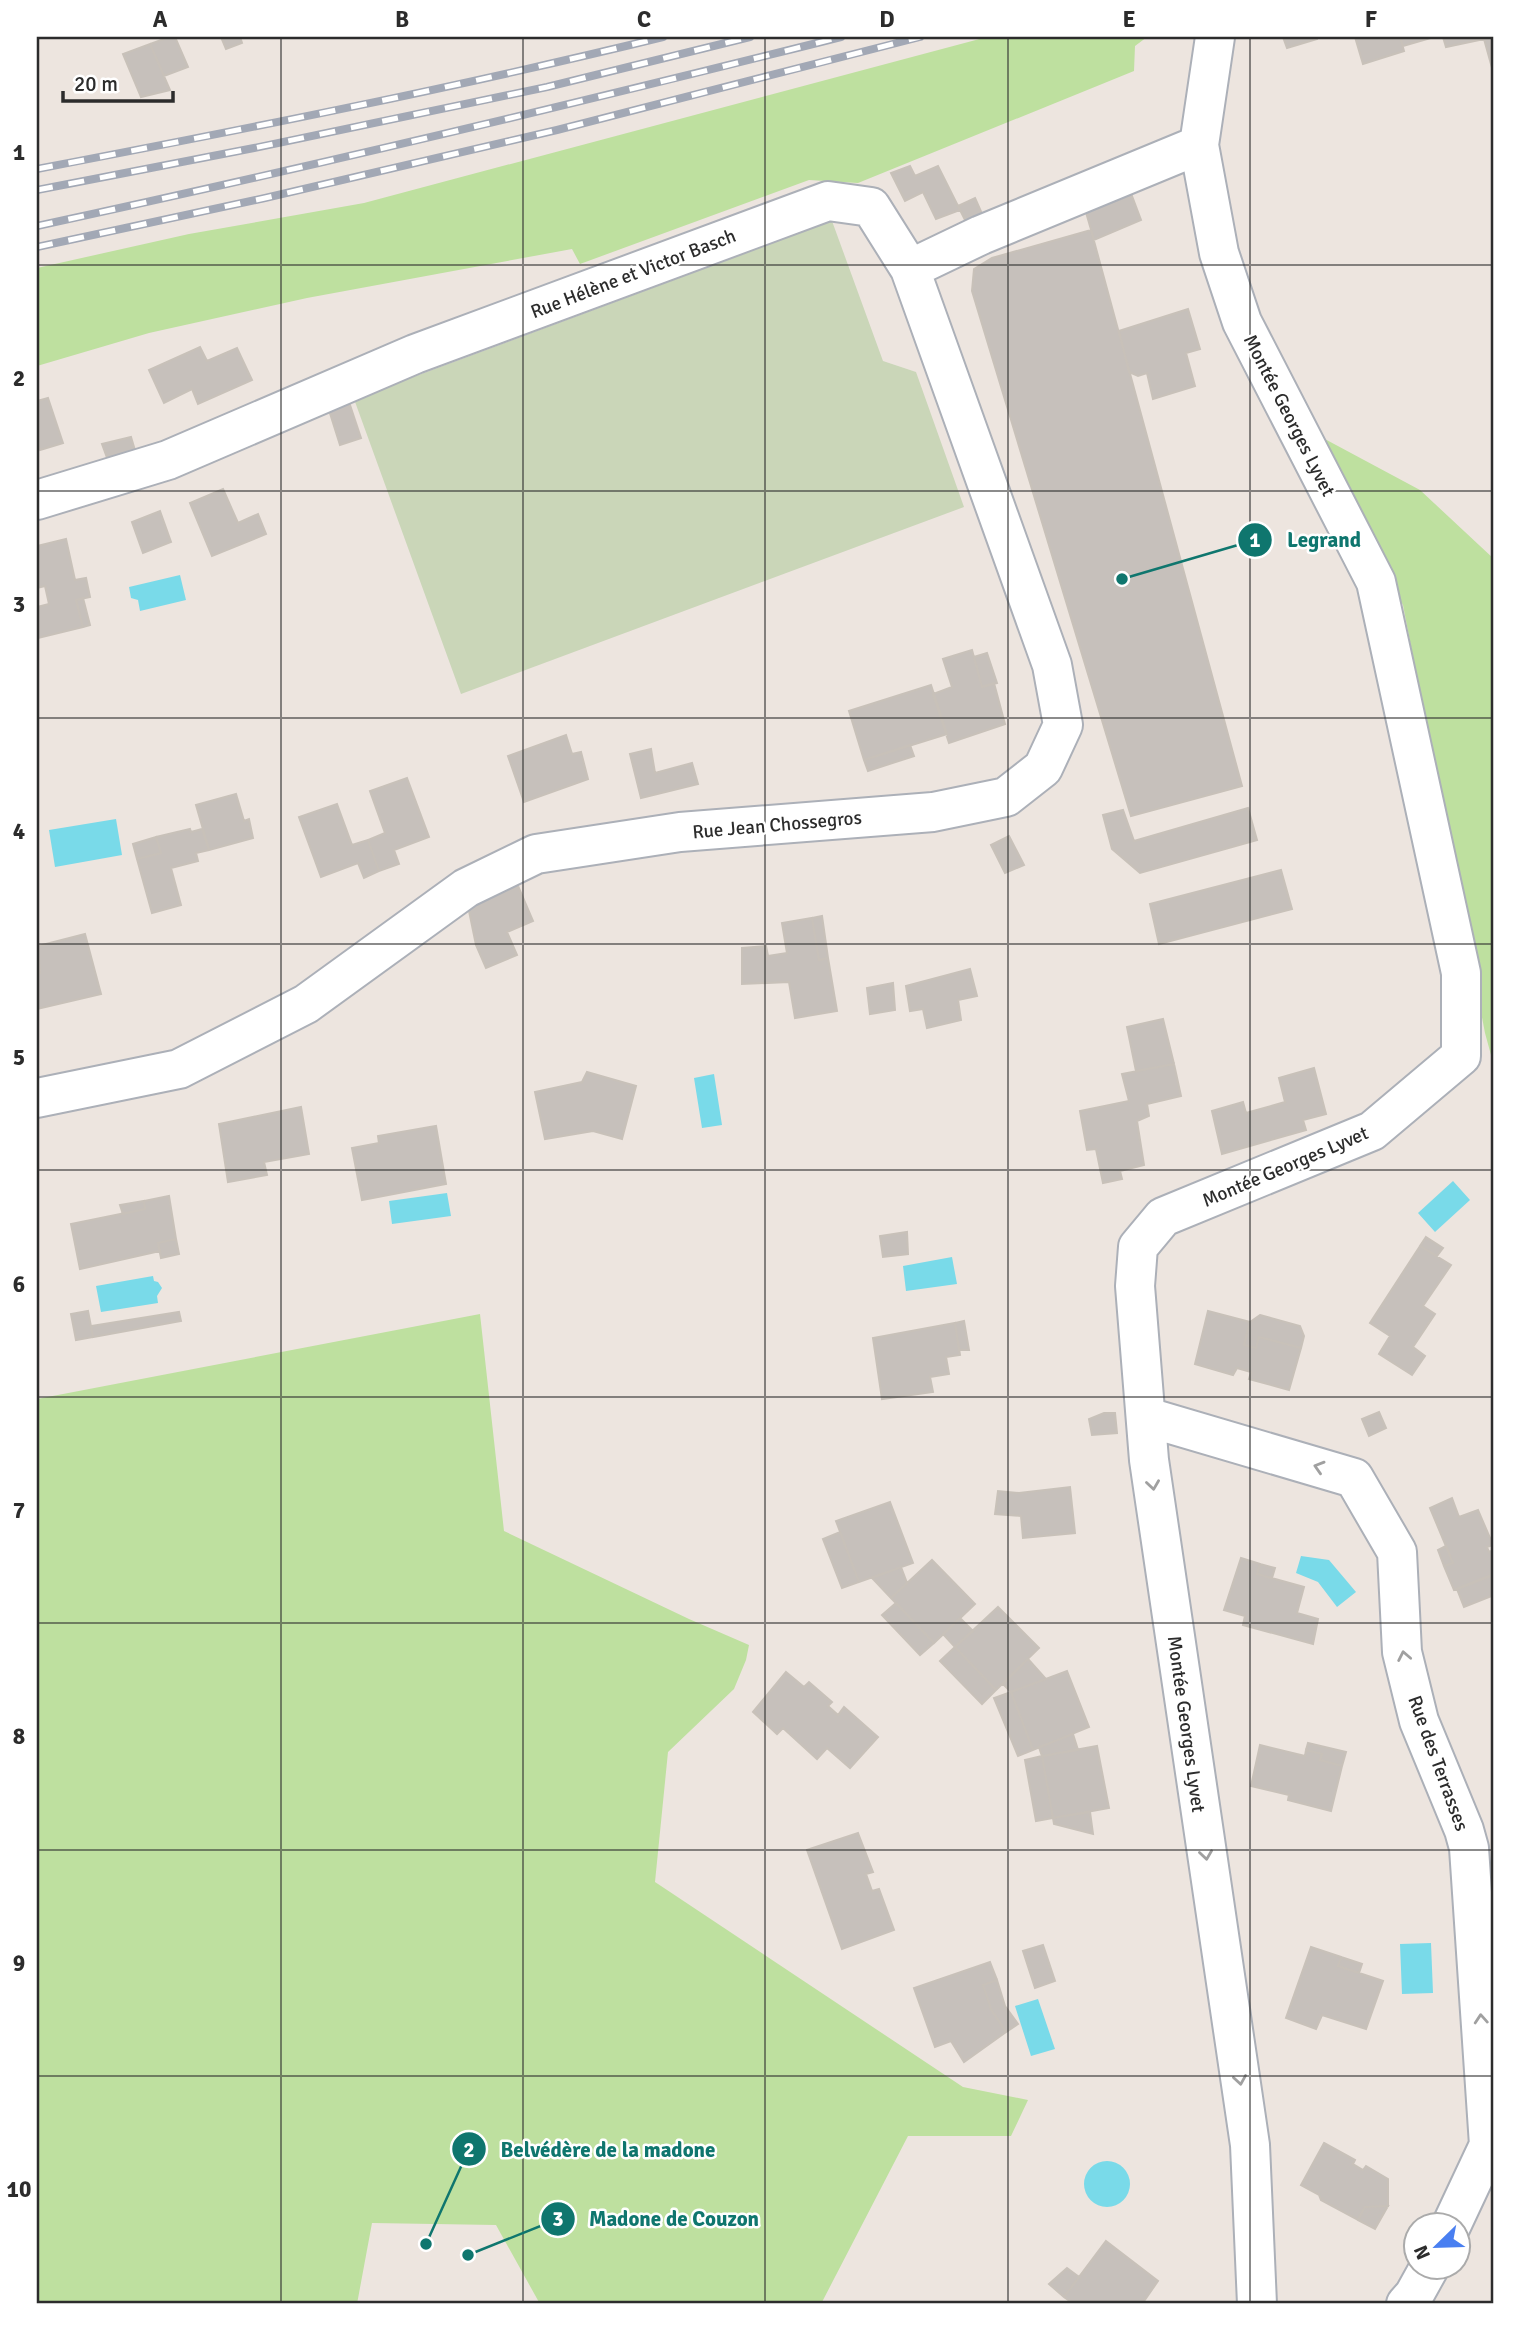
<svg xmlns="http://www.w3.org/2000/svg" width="1531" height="2341" font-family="Signika,sans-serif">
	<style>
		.green { fill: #bee09f }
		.cemetery { fill: #cad6b8 }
		.water { fill: #79dae9 }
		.building { fill: #c6c0bb; stroke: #c8c1b9; stroke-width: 2 }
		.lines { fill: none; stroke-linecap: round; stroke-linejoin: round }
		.minor-casing { stroke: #acb0b8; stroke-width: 42 }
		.minor { stroke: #fff; stroke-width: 38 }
		.rail-casing { stroke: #a2a8b5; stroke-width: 8 }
		.rail { stroke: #fff; stroke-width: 5; stroke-dasharray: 16; stroke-linecap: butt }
		.oneway { stroke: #a0a0a0 }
		.grid { fill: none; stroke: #2c2c2c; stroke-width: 2; stroke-opacity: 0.55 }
		.labels { text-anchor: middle; stroke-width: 5; stroke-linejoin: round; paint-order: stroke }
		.street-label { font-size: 19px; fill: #2c2c2c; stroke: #fff }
		.leader { fill: none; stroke: #0f766e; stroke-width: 2.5 }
		.callout-dot { fill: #0f766e; stroke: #fff; stroke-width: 2.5 }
		.mark-label { font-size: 21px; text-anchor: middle; font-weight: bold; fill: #fff }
		.callout-label { font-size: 21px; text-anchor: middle; font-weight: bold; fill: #0f766e; stroke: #fff; stroke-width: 5; stroke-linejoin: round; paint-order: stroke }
		.neatline { fill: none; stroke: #2c2c2c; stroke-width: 2.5 }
		.grid-label { font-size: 23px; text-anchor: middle; font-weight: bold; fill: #2c2c2c }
	</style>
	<rect width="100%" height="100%" fill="#ede5df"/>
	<!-- green -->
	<path class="green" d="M987,37H1147L1135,46L1134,71L858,183L809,180L580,264L572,249L307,298L149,333L37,366V268L189,234L364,203Z
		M1308,430L1420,490L1494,559V1066L1485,1033L1403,605L1337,488Z
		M480,1314L504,1531L689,1619L749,1645L746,1660L734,1689L668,1752L655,1882L963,2087L1028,2100L1011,2136H908L821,2304H540L496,2225L372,2223L357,2304H37V1399Z"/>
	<!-- cemetery -->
	<path class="cemetery" d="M832,221L883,361L916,372L964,507L461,694L354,399Z"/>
	<!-- water -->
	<path class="water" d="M180,575L186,600L140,611L138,600L131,598L129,587Z
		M116,819L122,855L55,867L49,830Z
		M714,1074L722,1125L702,1128L694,1078Z
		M1453,1181L1470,1200L1435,1232L1418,1213Z
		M447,1193L451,1216L392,1224L389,1201Z
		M952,1257L957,1284L906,1291L903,1266Z
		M153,1276L154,1281L158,1282L162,1288L157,1296L158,1303L101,1312L96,1286Z
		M1301,1556L1329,1560L1356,1592L1337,1607L1318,1582L1296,1573Z
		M1431,1943L1433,1993L1402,1994L1400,1944Z
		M1038,1999L1055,2049L1031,2056L1015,2006Z
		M1084 2184a23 23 0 1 1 46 0a23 23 0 1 1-46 0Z"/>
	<!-- building -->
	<path class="building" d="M169,37H175L188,67L164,76L150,44Z
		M221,37H240L242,43L226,49Z
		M1283,37H1317V39L1287,48Z
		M1355,37H1400L1404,51L1363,64Z
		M1400,37H1434L1403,46Z
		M1443,37H1483L1484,39L1446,47Z
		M1483,37H1494V75L1484,39Z
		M150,44L170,90L141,97L123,54Z
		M910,166L915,176L938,166L960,210L936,219L923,192L905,201L891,173Z
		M1129,188L1141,220L1094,240L1083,202Z
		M975,198L983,216L967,224L958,206Z
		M1091,230L1242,786L1131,816L972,291L974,269L992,258Z
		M1188,309L1200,349L1186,353L1195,386L1153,399L1147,373L1138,376L1129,372L1119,331Z
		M200,347L207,361L237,348L252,380L198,404L192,389L164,403L149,370Z
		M48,398L63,443L40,450L37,444V401Z
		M349,402L361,438L340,445L329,410Z
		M131,437L137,457L109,463L102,444Z
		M223,489L238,523L258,514L266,534L212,556L190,503Z
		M160,511L171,542L143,553L132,522Z
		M66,539L75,580L86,578L90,597L76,600L83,627L38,638L37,607L49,604L45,586L37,588V546Z
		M83,598L90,625L83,627L76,600Z
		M972,650L982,687L994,683L1005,724L949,743L933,694L952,687L943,659Z
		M987,653L997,683L982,687L974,657Z
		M931,685L947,734L864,760L849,711Z
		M566,735L572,754L581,752L588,779L524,802L508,756Z
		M910,745L914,756L868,771L864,760Z
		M651,749L655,773L692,763L698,784L641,798L630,754Z
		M407,778L429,837L394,850L399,864L379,871L368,840L385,833L370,791Z
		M236,794L244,821L249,819L253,838L209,850L196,805Z
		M337,804L352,845L368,840L379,871L364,878L358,863L321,877L299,817Z
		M1248,808L1257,840L1140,873L1112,849L1103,815L1123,810L1134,841Z
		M190,829L191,832L202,829L209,850L196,853L198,861L171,868L181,905L152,913L137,859L161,853L156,837Z
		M1009,836L1024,865L1005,873L991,845Z
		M156,837L161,853L137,859L133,844Z
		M1281,870L1292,909L1159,944L1150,904Z
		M518,886L533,921L507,932L517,955L486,968L476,945L468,906Z
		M822,916L828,958L819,960L812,918Z
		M812,918L819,960L828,958L837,1011L795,1018L789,982L742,984V948L766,946L768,956L787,953L782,923Z
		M85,934L101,994L37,1009V973H40L38,946Z
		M970,969L977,996L958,1000L961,1020L927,1028L923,1009L910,1011L906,986Z
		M893,983L895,1010L870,1014L867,988Z
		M1163,1019L1174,1064L1136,1071L1127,1027Z
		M1174,1064L1181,1096L1147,1104L1149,1116L1137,1121L1144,1165L1120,1171L1122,1179L1103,1183L1096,1149L1087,1150L1080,1111L1129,1101L1122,1074Z
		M1314,1068L1326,1114L1303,1120L1306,1130L1222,1154L1212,1111L1243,1102L1246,1113L1285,1102L1279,1078Z
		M587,1072L636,1086L622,1139L593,1131L545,1139L535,1092L582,1082Z
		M301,1107L309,1154L264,1162L267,1175L228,1182L219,1124Z
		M436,1126L446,1184L362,1200L352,1148L379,1143L378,1136Z
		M169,1196L176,1239L158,1243L160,1251L80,1269L71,1224L145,1209L144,1201Z
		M144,1201L145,1209L123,1214L120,1205Z
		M907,1232L908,1254L883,1257L880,1236Z
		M1426,1237L1443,1248L1437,1256L1420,1246Z
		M176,1239L179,1254L161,1258L158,1243Z
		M1420,1246L1451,1265L1423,1306L1435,1314L1413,1347L1425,1356L1412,1375L1379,1354L1390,1336L1370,1323Z
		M88,1311L93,1337L76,1340L71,1314Z
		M1208,1311L1250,1322L1244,1345L1256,1348L1259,1337L1301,1348L1289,1390L1249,1379L1251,1372L1237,1368L1233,1375L1195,1364Z
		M179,1312L181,1321L93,1337L91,1326Z
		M1260,1315L1300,1326L1304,1336L1301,1348L1259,1337L1256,1348L1244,1345L1250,1322Z
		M964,1321L969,1350H959L955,1323Z
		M955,1323L960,1355L946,1357L949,1374L930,1377L933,1392L882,1399L873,1338Z
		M1379,1412L1386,1428L1369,1436L1362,1419Z
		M1104,1413H1115L1117,1433L1092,1435L1089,1419Z
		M1070,1487L1075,1533L1023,1538L1021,1516L995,1514L998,1491L1019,1493Z
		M1452,1498L1459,1517L1478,1510L1493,1545L1487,1547L1489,1552L1494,1550V1574L1454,1590L1444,1566L1453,1563L1430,1508Z
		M890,1502L913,1563L859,1582L836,1521Z
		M840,1532L859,1582L842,1588L823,1539Z
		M1446,1546L1453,1563L1444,1566L1438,1550Z
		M1241,1558L1260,1564L1257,1574L1304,1587L1297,1613L1318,1619L1313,1644L1243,1625L1245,1616L1224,1610Z
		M932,1560L975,1604L934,1643L891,1598Z
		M1260,1564L1275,1568L1272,1578L1257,1574Z
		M901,1567L907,1583L891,1598L872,1578Z
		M1493,1575L1494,1595L1464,1607L1457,1589Z
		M896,1603L934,1643L920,1655L882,1615Z
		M998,1607L1039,1648L996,1690L955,1647Z
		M960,1618L973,1631L955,1647L943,1634Z
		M955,1647L996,1690L982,1704L940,1661Z
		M1028,1659L1046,1679L1011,1692L1003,1684Z
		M1067,1671L1089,1727L1033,1750L1011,1692Z
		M786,1672L804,1687L809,1682L832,1702L828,1706L838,1715L844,1707L878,1737L850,1768L827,1748L817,1759L783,1728L777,1734L753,1712Z
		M1011,1692L1033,1750L1018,1756L994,1698Z
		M1073,1734L1078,1750L1042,1756L1039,1747Z
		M1308,1743L1346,1752L1342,1766L1320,1760L1322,1754L1306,1750Z
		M1260,1745L1305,1756L1306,1750L1322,1754L1320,1760L1342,1766L1331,1811L1288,1800L1289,1795L1251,1786Z
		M1097,1746L1109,1808L1053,1818L1042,1756Z
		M1042,1756L1053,1818L1036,1821L1025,1760Z
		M1090,1812L1093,1834L1054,1824L1053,1818Z
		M858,1833L873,1872L866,1874L872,1891L879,1889L894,1930L842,1949L807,1850Z
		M1043,1945L1055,1981L1035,1988L1023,1951Z
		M1311,1947L1341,1957L1338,1966L1383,1981L1366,2029L1322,2015L1316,2029L1286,2018Z
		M1341,1957L1362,1964L1359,1973L1338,1966Z
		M990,1962L997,1980L983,1985L991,2009L1006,2032L964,2062L951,2041L935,2047L914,1988Z
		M997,1980L1005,2006L1018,2024L1006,2032L991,2009L983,1985Z
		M1324,2143L1355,2160L1353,2164L1363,2170L1366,2166L1388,2179V2206L1365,2207L1358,2220L1321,2200L1319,2195L1301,2185Z
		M1388,2206L1375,2229L1358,2220L1365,2207Z
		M1106,2241L1158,2281L1142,2304H1074L1064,2297Z
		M1067,2268L1079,2277L1064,2297L1049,2284Z"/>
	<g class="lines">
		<!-- minor casing -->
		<g class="minor-casing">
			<path id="minor" d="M1215,37L1199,145L1219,253L1242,322L1376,582L1461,973V1056L1372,1131L1163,1217L1138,1247L1135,1286L1149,1460L1250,2145L1257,2304
				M37,500L168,460L415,354L828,201L871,207L910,269L981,235L1199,145
				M37,1098L179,1069L306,1004L466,888L536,854L680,832L933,812L1006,797L1043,768L1063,725L1052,665L910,269
				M1147,1417L1354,1478L1397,1552L1402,1652L1419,1721L1464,1830L1469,1848L1489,2145L1451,2226
				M1406,2304L1414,2295L1429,2268"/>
		</g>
		<!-- minor -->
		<use href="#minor" class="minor"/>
		<!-- rail casing -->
		<g class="rail-casing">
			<path id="rail" d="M37,169C246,129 455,88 663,37
				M37,190L254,148L547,87L750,37
				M37,226C306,168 574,104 841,37
				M37,247L265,198L557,130L920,37"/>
		</g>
		<!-- rail -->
		<use href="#rail" class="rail"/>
	</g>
	<!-- one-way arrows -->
	<defs><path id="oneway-chevron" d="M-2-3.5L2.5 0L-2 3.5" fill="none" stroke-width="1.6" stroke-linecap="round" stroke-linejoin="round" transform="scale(1.75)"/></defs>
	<g class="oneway">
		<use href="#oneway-chevron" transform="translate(1319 1467) rotate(-163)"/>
		<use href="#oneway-chevron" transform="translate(1153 1485) rotate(82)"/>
		<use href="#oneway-chevron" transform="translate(1404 1656) rotate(-101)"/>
		<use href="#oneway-chevron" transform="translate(1206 1855) rotate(82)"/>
		<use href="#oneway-chevron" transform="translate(1481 2019) rotate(-94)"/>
		<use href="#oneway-chevron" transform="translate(1240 2080) rotate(81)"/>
	</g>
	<!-- grid -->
	<path class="grid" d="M281,37V2304M523,37V2304M765,37V2304M1008,37V2304M1250,37V2304M37,265H1494M37,491H1494M37,718H1494M37,944H1494M37,1170H1494M37,1397H1494M37,1623H1494M37,1850H1494M37,2076H1494"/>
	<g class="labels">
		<!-- street labels -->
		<g class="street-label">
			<text transform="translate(633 273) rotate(-21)" y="7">Rue Hélène et Victor Basch</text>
			<text transform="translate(1290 415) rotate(63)" y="7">Montée Georges Lyvet</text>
			<text transform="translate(777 824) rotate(-5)" y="7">Rue Jean Chossegros</text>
			<text transform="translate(1285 1166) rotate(-23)" y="7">Montée Georges Lyvet</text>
			<text transform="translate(1187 1724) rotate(82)" y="7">Montée Georges Lyvet</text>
			<text transform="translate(1439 1763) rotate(70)" y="7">Rue des Terrasses</text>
		</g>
	</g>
	<!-- callouts -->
	<path class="leader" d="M1122 579L1255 540M426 2244L469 2149M468 2255L558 2219"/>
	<g class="callout-dot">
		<circle cx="1122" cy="579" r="7"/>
		<circle cx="426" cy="2244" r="7"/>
		<circle cx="468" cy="2255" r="7"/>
		<circle cx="1255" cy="540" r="18"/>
		<circle cx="469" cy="2149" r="18"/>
		<circle cx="558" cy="2219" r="18"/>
	</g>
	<g class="mark-label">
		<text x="1255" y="547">1</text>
		<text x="469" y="2157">2</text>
		<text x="558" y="2226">3</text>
	</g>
	<g class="callout-label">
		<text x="1324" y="547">Legrand</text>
		<text x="608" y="2157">Belvédère de la madone</text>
		<text x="674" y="2226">Madone de Couzon</text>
	</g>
	<!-- border -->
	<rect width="1531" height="2341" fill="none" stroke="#ffffff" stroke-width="77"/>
	<!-- north arrow -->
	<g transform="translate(1437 2246) rotate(247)"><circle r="33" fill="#ffffff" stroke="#ababab" stroke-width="2"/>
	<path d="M0-5L12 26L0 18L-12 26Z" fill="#497ff1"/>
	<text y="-10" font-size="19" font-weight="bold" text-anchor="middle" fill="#2c2c2c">N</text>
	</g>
	<!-- scale -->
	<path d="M63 91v10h110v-10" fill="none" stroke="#2c2c2c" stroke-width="3.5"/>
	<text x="74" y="91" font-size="21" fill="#2c2c2c" stroke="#ffffff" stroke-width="5" paint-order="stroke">20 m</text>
	<rect x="38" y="38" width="1454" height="2264" class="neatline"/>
	<g class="grid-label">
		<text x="160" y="27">A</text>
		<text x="402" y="27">B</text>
		<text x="644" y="27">C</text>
		<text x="887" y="27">D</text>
		<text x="1129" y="27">E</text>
		<text x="1371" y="27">F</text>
		<text x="19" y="160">1</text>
		<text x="19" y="386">2</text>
		<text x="19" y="612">3</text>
		<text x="19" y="839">4</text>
		<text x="19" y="1065">5</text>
		<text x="19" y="1292">6</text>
		<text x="19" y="1518">7</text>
		<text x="19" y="1744">8</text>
		<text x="19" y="1971">9</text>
		<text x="19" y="2197">10</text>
	</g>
</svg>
